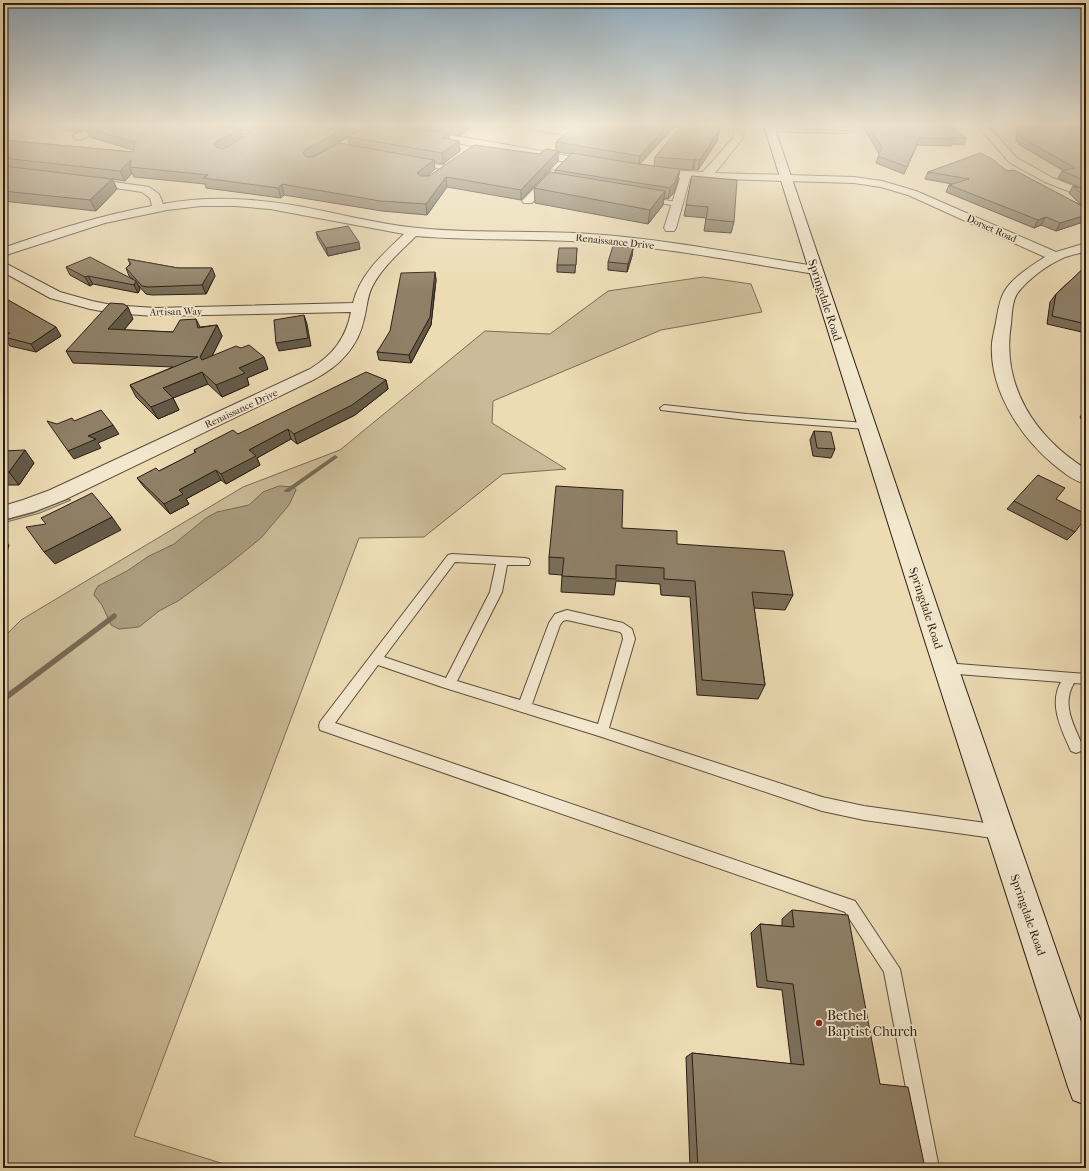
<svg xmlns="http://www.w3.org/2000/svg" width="1089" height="1171" font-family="'IM FELL French Canon',serif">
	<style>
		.green { fill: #cbbb98; stroke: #7b6c56 }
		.water { fill: #aa9b7d; stroke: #776953 }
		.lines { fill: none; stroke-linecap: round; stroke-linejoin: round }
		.stream { fill: #776953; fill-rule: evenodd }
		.service-casing { stroke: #5b4d3c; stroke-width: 2 }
		.minor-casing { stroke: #5b4d3c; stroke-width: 2 }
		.secondary-casing { stroke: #2b1e15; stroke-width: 2 }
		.service { fill: #f3e8ce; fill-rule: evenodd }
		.minor { fill: #f3e8ce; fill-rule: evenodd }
		.secondary { fill: #f3e8ce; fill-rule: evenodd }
		.wall { fill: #7b6e59; stroke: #2b1e15; fill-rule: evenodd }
		.shaded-wall { fill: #645a48; stroke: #2b1e15 }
		.building { fill: #8f8067; stroke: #2b1e15 }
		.poi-dot { fill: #8f2418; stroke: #f3e8ce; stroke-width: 1.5 }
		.labels { text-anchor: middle; stroke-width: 3.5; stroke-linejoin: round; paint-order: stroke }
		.far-street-label { font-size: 10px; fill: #2b1e15; stroke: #f3e8ce }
		.street-label { font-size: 12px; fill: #2b1e15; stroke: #f3e8ce }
		.near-poi-label { font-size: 14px; fill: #2b1e15; stroke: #f3e8ce; text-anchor: start }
	</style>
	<rect width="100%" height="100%" fill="#ecdbb3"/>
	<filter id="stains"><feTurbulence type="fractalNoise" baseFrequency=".005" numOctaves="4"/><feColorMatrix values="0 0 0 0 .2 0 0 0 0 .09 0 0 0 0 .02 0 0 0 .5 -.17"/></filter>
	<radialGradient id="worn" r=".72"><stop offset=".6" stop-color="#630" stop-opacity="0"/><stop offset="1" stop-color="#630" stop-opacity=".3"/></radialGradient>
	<!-- green -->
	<path class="green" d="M703,277L751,284L762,312L661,330L493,401L492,423L566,469L503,474L424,537L359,538L134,1136L237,1168H3V638L21,620L243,487L340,450L485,331L550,334L608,291Z
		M68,499L71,500L40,513L3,523V521L33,513Z"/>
	<!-- water -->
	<path class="water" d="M279,486L294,487L296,490L289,505L261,538L229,564L178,601L159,611L139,627L119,629L111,625L102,605L94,595L95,591L98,586L127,571L149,556L174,544L206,518L217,512L249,505L263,492Z"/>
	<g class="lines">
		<!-- stream -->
		<path class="stream" d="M335,455L338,457L337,458L289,492H285L284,491L285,490Z
			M114,613L116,614L117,616L116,618L3,703V696Z"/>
		<!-- service casing -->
		<g class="service-casing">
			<path id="service" d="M768,129L847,131L849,132L847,133L770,131Z
				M421,162L447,166L450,168L447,170L419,165L418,164Z
				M650,198L677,202L680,204L677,206L648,201V199Z
				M664,405L747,414L866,423L870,426L866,429L747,420L661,410L660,408Z
				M452,554L525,558L529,559L530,562L529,565H507L502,592L457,681L520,700L549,623L555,614L567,610L623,623L632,629L635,639L609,728L822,797L864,806L1000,825L1005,827L1007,832L1005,837L1000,839L864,820L822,811L602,737L442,687L378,665L335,723L855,901L900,969L939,1168H921L884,972L845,912L320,730L319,726L320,722L448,555ZM455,562L496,564L490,592L446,678L384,657ZM567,620L620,632L622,634L623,639L598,724L532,704L560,625L563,621Z
				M945,663L1086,674V684L1074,683C1061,705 1074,725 1083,747L1081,751L1076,753L1071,751C1062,731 1048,704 1061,682L945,673L941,672L939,668L941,664Z"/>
		</g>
		<!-- minor casing -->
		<g class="minor-casing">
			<path id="minor" d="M100,126H115L78,140L73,137L74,135Z
				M339,126C425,126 510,146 595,161L600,164L595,167L427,138L343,129Z
				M526,126H550L574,131L576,133L571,136L530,129Z
				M734,126H744L743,138L715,173L854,177L882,181L916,191L1056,252L1086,243V251C1078,254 1070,255 1063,258C1047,265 1030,278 1019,291C1012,299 1012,314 1011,324C1001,386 1035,437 1086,469V484C1073,481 1063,472 1053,464C1019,435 989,389 992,343C993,335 995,328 996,322C998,312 999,301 1004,292C1012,278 1031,266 1045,257L908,195L881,187L854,183L690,178L676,228L674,231H666L664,228L680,178L649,175L644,172L649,169L703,172L733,138Z
				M978,126H988L1017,158L1053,178L1086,191V198L1045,182L1009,162Z
				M555,170L559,171L560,173L559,175L532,203H524L522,201L524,199L551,171Z
				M86,178L149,187L159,194L163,204C205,196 250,198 292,205C334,212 375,224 418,228C475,234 532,230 590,234C665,239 740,254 815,266L820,267L822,270L820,273L815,274C740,262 665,247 589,242C532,238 474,241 416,236C401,251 382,267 372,287C367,297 367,308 364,319C358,348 338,367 313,380L64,500L36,511L3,520V506L23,500L50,490L310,369C333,355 346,338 351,312L155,316L112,313L90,309L50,298L3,272V262L60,292L92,301L112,305L155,308L353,303C360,274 383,254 404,234L270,209L235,206H201L167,210L105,223L3,256V248C52,231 101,215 152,206L150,198L142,192L82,183L80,181L82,179Z"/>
		</g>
		<!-- secondary casing -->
		<g class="secondary-casing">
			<path id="secondary" d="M764,126H774L948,638L1086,1036V1105L1073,1100L1068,1087L924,638Z"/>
		</g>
		<!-- service -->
		<use href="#service" class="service"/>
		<!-- minor -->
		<use href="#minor" class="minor"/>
		<!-- secondary -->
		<use href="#secondary" class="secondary"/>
	</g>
	<!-- wall -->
	<path class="wall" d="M54,126H356L357,132L313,157L349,145L348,137L367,126H473L460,136L449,134L450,140L459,141L460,151L443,164L434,162L435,169L427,176L556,151V142L575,126H719V131L717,141L698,170H694V168L692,170L680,169L678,179L674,193L668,199L664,198L663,205L648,224L535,203L534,188L555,173V170L571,154L558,152V161L521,200L447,187L427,215L382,211L284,195L281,198L206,188L205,184L134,177L132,173L125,181L112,179L117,189L96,211L3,201V140L133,152V150L90,137L86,129L75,133ZM678,127L680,128L655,157L654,166L640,164L673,128ZM241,134L248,135L242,138Z
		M560,126H571L569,128Z
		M863,126H952L966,138L964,145L951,144V146L917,145L904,174L876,163L879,154Z
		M1017,126H1086V190L1058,178L1062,171H1064L1018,144L1019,143L1016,141Z
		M1007,171L1081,205L1069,193L1073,186L1086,190V221L1056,231L1041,225L1034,228L946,192L949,185L952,184L925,179L928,172Z
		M692,176L734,222L731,233L704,231L706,218L684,216Z
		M316,232L360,249L328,256L318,239Z
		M577,248L575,273L557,272V265Z
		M633,248L632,256L627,272L608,270V262Z
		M128,259L178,268H212L215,276L206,294L152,295L146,294L138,285L140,289L138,293L93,284L90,286L70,275L66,267L133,279L129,276L126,268L130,264Z
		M1086,266V333L1047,324L1050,302L1056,294Z
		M435,272L436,280L431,325L411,363L379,360L377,352Z
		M3,297L61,336L36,352L10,346L5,339H3Z
		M133,319L124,330L173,332L196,319L200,327L217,325L222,336L212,356L268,369L247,378L249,385L222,397L208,384L173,398L179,410L158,419L136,397L130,385L173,367L73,363L66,351Z
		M386,380L388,389L355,415L297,444L291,439L257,458L260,465L226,484L221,480L186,499L189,504L170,514L144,487L137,478L159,471L195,453L194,450Z
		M1086,409V426L1080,417Z
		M814,431L835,449L831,458L813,456L810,440Z
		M3,451L34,463L19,485H3Z
		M1056,499L1075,532L1067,540L1007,509L1014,501Z
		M622,528L677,544L793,595L785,610L754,608L765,685L758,699L697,695L690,597L661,595L660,584L616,581L614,595L561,592L562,575L549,574V557Z
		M792,910L880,1084L925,1168H690L686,1057L692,1053L791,1064L782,990L757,987L751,933L760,924L782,926V919Z"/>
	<!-- shaded-wall -->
	<path class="shaded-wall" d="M72,126H94L85,128L86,129L75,133Z
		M246,126H263L249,135Z
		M348,126H356L357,132L307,160L303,153L305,150Z
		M459,126H473L460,136Z
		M667,126H678L673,128L639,165L640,156Z
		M240,129L242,138L218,155L215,146V143Z
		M719,131L717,141L698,170L700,160Z
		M449,133L450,143L442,138Z
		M459,141L460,151L443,164L442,153Z
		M558,151V161L521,200V190Z
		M695,158L694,168L692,170L694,160Z
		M131,160L130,167L132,173L125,181L120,171Z
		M434,160L435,169L418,183L417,173Z
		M680,169L678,179L674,193L668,199L670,188Z
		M446,177L447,187L427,215L426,204Z
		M112,179L117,189L96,211L90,200Z
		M282,184L284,195L281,198L278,188Z
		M665,191L663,205L648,224L650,210Z
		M1086,215V221L1056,231L1060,223Z
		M1046,217L1041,225L1034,228L1038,220Z
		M359,242L360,249L328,256L326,248Z
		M633,248L632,256L627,272L628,264Z
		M212,268L215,276L206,294L202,285Z
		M435,272L436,280L431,325L411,363L409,355Z
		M88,276L93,284L90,286L85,277Z
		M136,281L140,289L138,293L134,285Z
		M128,307L133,319L114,341L108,329Z
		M304,315L307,324L311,346L279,351L276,343Z
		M217,325L222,336L206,368L200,357Z
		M56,327L61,336L36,352L31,344Z
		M264,357L268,369L247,378L249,385L222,397L216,385L239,368Z
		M202,372L208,384L173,398L179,410L158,419L151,407L163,388Z
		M386,380L388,389L355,415L297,444L294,434Z
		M113,425L119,434L98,443L101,448L74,459L68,451L88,436Z
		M288,429L291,439L257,458L260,465L226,484L221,474L249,450Z
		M25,450L34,463L19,485L9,472Z
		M216,470L221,480L186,499L189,504L170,514L164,504L179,490Z
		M112,517L121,530L55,564L44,552Z
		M3,538L9,545L3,565Z"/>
	<!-- building -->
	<path class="building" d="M89,126H218L240,129L215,143V146L221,149L226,148L261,126H348L305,150L303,153L306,157H314L339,143L434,160L417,173L421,176H429L474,145L540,154L546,149L558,151L521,190L446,177L426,204L380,201L282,184L278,188L203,178L208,175L130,167L131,160L120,171L3,158V140L133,152L135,142L85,128Z
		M367,126H396L449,133L442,138L459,141L442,153L348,137Z
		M575,126H667L640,156L556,142Z
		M681,126H719V131L700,160H695V158L694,160L655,157Z
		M869,126H952L966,138L951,137L954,139L919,138L907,167L878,156L882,148Z
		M1020,126H1086V181L1062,171L1075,168L1022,138L1023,137L1019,134Z
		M572,153L644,165L680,169L675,182L670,188L555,170Z
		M980,153L992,159L1007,171L1014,170L1086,208V215L1060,223L1046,217L1038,220L949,185L969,179L928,172Z
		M3,166L112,179L90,200L3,191Z
		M550,172L665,191L650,210L534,188Z
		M692,176L737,180L734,222L706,219L708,207L686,205Z
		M1073,186L1086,190V198Z
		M348,226L359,242L326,248L316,232Z
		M613,246L633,248L628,264L608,262Z
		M559,248H577L576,265H557Z
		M90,257L136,281L134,285L88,276L85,277L66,267Z
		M128,259L178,268H212L202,285L148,287L142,286L126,268L131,264Z
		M1086,266V301L1084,302L1086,303V324L1052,316L1056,294Z
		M435,272L430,317L409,355L377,352L390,331L401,273Z
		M3,297L56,327L31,344L4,337L10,333L3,332Z
		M110,303L124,304L128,307L108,329L173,332L180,320L196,319L198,328L217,325L200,357L202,360L236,346L241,348L249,345L264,357L239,368L245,373L216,385L202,372L163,388L173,398L151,407L130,385L198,357L66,351Z
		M304,315L308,338L276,343L274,320Z
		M366,372L386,380L352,405L294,434L288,429L249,450L256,456L221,474L216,470L179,490L183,494L164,504L137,478L156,468L159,471L196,452L194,450L233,430L238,434Z
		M101,410L113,425L88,436L96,439L68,451L47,421L57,424L72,418L74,421Z
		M814,431L831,432L835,449L817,448Z
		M25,450L9,472H3V451Z
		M1038,475L1065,488L1056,499L1086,514V517L1075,532L1014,501Z
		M556,486L623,490L622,528L677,531V544L784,551L793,595L752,592L765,685L702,680L695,581L664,579V568L616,565V579L562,576L564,558L549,557Z
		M92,493L112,517L44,552L26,527L46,524L41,518Z
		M792,910L848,915L880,1084L908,1087L925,1168H698L692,1053L804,1065L793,984L767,981L760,924L794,927Z"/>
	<!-- sky -->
	<linearGradient id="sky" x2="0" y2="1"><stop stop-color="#8faabd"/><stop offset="0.43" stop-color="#f6efdd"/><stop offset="1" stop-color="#f6efdd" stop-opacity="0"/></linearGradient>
	<rect width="1089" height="290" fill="url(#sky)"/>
	<!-- markers -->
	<circle class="poi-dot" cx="819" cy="1023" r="4"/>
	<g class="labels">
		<!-- far-street labels -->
		<g class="far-street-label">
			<text transform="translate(992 228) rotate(24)" y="4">Dorset Road</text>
			<text transform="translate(615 241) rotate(6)" y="4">Renaissance Drive</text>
			<text transform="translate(176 311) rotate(-1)" y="4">Artisan Way</text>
			<text transform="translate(241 408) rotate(-25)" y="4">Renaissance Drive</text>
		</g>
		<!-- street labels -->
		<g class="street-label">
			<text transform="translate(825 300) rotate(72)" y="4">Springdale Road</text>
			<text transform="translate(926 608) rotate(72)" y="4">Springdale Road</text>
			<text transform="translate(1028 915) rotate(71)" y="4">Springdale Road</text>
		</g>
		<!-- near-poi labels -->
		<g class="near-poi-label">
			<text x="827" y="1020">Bethel<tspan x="827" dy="16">Baptist Church</tspan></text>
		</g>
	</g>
	<!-- margin -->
	<rect width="1089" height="1171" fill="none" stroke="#ecdbb3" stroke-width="16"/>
	<rect x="4" y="4" width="1081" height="1163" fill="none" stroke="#2b1e15" stroke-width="2"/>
	<rect x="8" y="8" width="1073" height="1155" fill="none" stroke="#2b1e15"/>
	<rect width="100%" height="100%" filter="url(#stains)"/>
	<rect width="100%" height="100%" fill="url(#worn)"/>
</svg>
